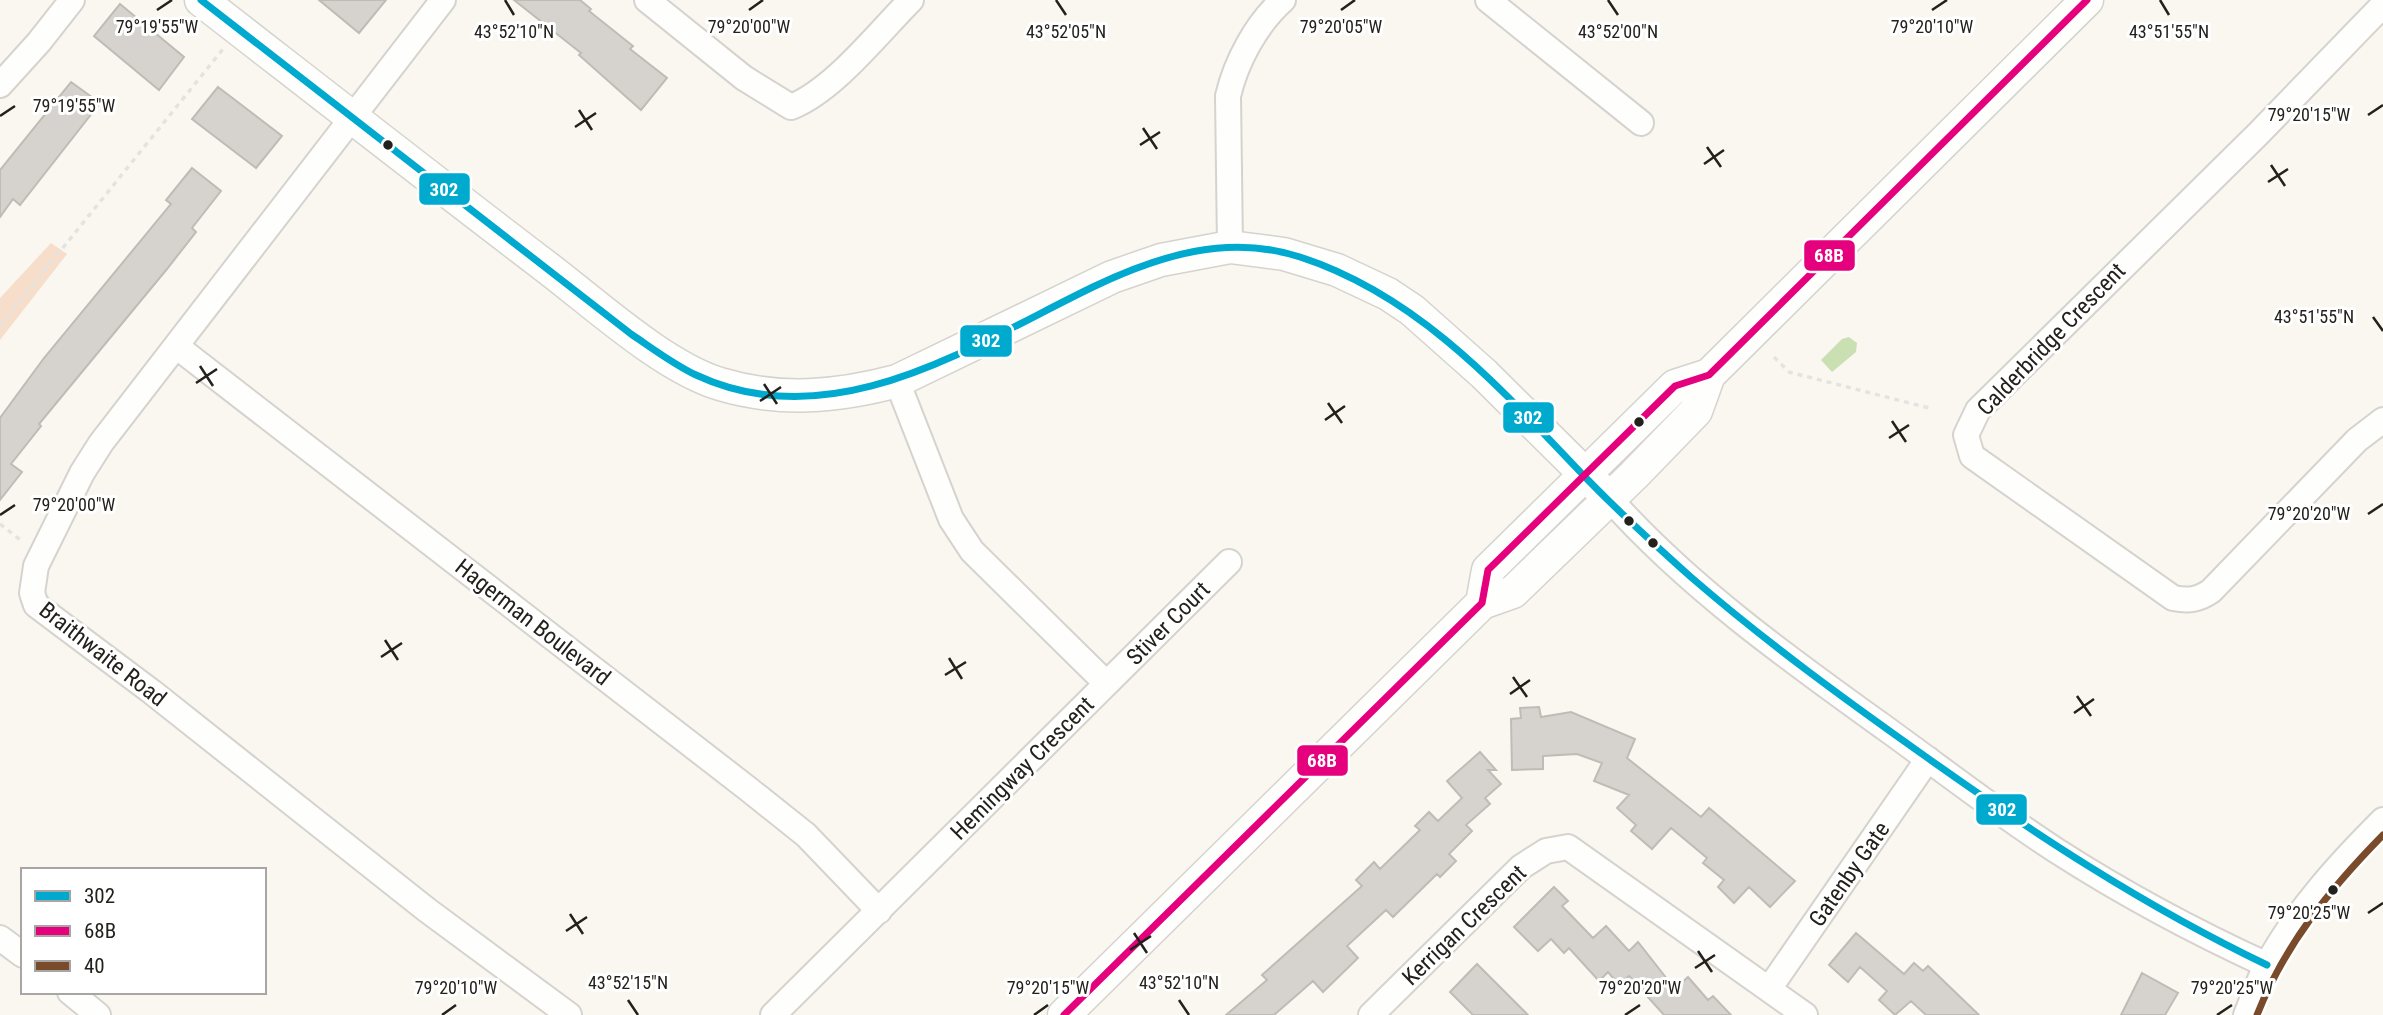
<svg xmlns="http://www.w3.org/2000/svg" width="2383" height="1015" font-family="'Roboto Condensed',sans-serif">
	<style>
		.green { fill: #f7deca }
		.water { fill: #cae0b2 }
		.building { fill: #d6d3ce; stroke: #bfbcb7; stroke-width: 2 }
		.lines { fill: none; stroke-linecap: round; stroke-linejoin: round }
		.minor-casing { stroke: #d6d3ce; stroke-width: 28 }
		.major-casing { stroke: #d6d3ce; stroke-width: 35 }
		.path { stroke: #e3e3e1; stroke-width: 3.5; stroke-dasharray: 5 5; stroke-linecap: butt }
		.minor { stroke: #fefefd; stroke-width: 24 }
		.major { stroke: #fefefd; stroke-width: 32 }
		.bus-1-casing { stroke: #fff; stroke-width: 12 }
		.bus-2-casing { stroke: #fff; stroke-width: 12 }
		.bus-3-casing { stroke: #fff; stroke-width: 12 }
		.bus-1 { stroke: #00a9ce; stroke-width: 7 }
		.bus-2 { stroke: #e5007d; stroke-width: 7 }
		.bus-3 { stroke: #7a4b2a; stroke-width: 7 }
		.ticks { fill: none; stroke: #22211c; stroke-width: 2.5 }
		.bus-dot { fill: #22211c; stroke: #fff; stroke-width: 2.5 }
		.labels { text-anchor: middle; stroke-width: 6; stroke-linejoin: round; paint-order: stroke }
		.street-label { font-size: 23px; fill: #22211c; stroke: #fff }
		.ticks-label { font-size: 18px; text-anchor: middle; fill: #22211c; stroke: #fff; stroke-width: 6; stroke-linejoin: round; paint-order: stroke }
		.line-badge { stroke: #fff; stroke-width: 2.5 }
		.badge-label { font-size: 19px; text-anchor: middle; font-weight: bold; fill: #fff }
	</style>
	<rect width="100%" height="100%" fill="#faf7f0"/>
	<!-- green -->
	<path class="green" d="M51,243L67,254L0,340V298Z"/>
	<!-- water -->
	<path class="water" d="M1849,337L1857,343L1856,352L1832,372L1821,360L1842,339Z"/>
	<!-- building -->
	<path class="building" d="M319,0H386L359,33Z
		M514,0H580L591,9L589,11L633,46L630,49L667,78L641,110L579,55L581,53Z
		M120,4L184,57L159,90L94,36Z
		M71,82L100,103L20,205L13,199L0,217V170Z
		M218,87L282,136L256,168L192,119Z
		M192,168L221,191L192,228L196,232L167,269L39,424L41,426L11,464L22,472L0,500V418L44,358L171,204L166,200Z
		M1539,707L1541,717L1571,712L1635,739L1627,758L1701,817L1709,808L1795,881L1770,907L1749,887L1734,903L1718,887L1724,880L1703,863L1707,858L1671,828L1652,849L1631,831L1636,825L1617,808L1629,795L1594,781L1602,763L1577,754L1543,756V769L1512,770L1511,719L1521,718L1520,708Z
		M1480,752L1496,770H1488L1501,784L1485,798L1490,804L1466,825L1472,831L1449,854L1456,861L1440,877L1437,874L1393,917L1386,910L1347,946L1358,958L1323,992L1313,981L1274,1015H1226L1267,980L1262,975L1362,886L1356,880L1374,862L1380,869L1420,830L1415,826L1429,812L1438,821L1462,798L1447,781Z
		M1554,887L1568,901L1562,906L1593,938L1606,926L1629,951L1638,942L1675,989L1688,977L1708,1000L1713,996L1731,1015H1664L1629,976L1619,985L1608,972L1599,981L1569,948L1564,953L1551,939L1538,951L1514,927Z
		M1856,933L1904,974L1914,963L1923,971L1928,966L1979,1015H1926L1911,1001L1895,1015L1879,1000L1887,991L1860,967L1848,982L1829,965Z
		M1477,964L1528,1015H1473L1450,992Z
		M2142,973L2178,993L2165,1015H2121Z"/>
	<g class="lines">
		<!-- minor casing -->
		<g class="minor-casing">
			<path id="minor" d="M443,0L101,443L82,473L36,566L32,593L36,605L152,692L427,910L569,1015
				M647,0L744,78L791,107C834,90 878,33 911,0
				M1488,0L1641,123
				M2383,5L2258,134L1978,410L1966,435L1972,456L2173,598C2189,601 2198,600 2211,591L2357,440L2383,420
				M0,85L39,42L72,0
				M1230,247L1228,96C1236,62 1256,24 1283,0
				M176,346L747,788L806,835L879,911
				M897,381L951,519L972,551L1106,683
				M1609,498C1688,587 1789,659 1885,728C1942,769 1998,813 2057,851C2124,894 2195,932 2267,965
				M0,938L23,955
				M1769,989L1928,759
				M70,992L98,1015
				M773,1015L1229,562
				M1371,1015L1521,867L1546,851L1568,847L1805,1015
				M2246,1015C2253,999 2258,980 2267,965C2296,911 2340,863 2383,820"/>
		</g>
		<!-- major casing -->
		<g class="major-casing">
			<path id="major" d="M201,0C317,90 432,180 549,269C596,305 664,367 720,384C780,402 837,397 897,381L1112,277L1161,260L1230,247L1284,254L1337,270L1388,294L1412,310L1484,374L1609,498
				M1482,603L1488,570L1675,386L1709,375L2087,0
				M1064,1015L1482,603L1513,592L1634,475L1696,411L1709,375"/>
		</g>
		<!-- path -->
		<path class="path" d="M0,326L223,49
			M1774,357L1789,372L1929,408
			M0,524L23,542"/>
		<!-- minor -->
		<use href="#minor" class="minor"/>
		<!-- major -->
		<use href="#major" class="major"/>
		<!-- bus-1 casing -->
		<g class="bus-1-casing">
			<path id="bus-1" d="M201,0L631,334C652,348 673,364 696,375C835,440 974,344 1095,286C1160,255 1229,234 1300,257C1420,296 1502,390 1587,479C1620,513 1656,546 1692,578C1766,642 1843,698 1922,754C2033,833 2144,906 2267,965"/>
		</g>
		<!-- bus-2 casing -->
		<g class="bus-2-casing">
			<path id="bus-2" d="M1064,1015L1482,603L1488,570L1675,386L1709,375L2087,0"/>
		</g>
		<!-- bus-3 casing -->
		<g class="bus-3-casing">
			<path id="bus-3" d="M2257,1015C2285,944 2330,889 2383,835"/>
		</g>
		<!-- bus-1 -->
		<use href="#bus-1" class="bus-1"/>
		<!-- bus-2 -->
		<use href="#bus-2" class="bus-2"/>
		<!-- bus-3 -->
		<use href="#bus-3" class="bus-3"/>
	</g>
	<!-- ticks -->
	<path class="ticks" d="M505,0L514,15M1056,0L1066,15M1608,0L1618,15M2160,0L2169,15M157,10L172,0M749,10L763,0M1341,10L1355,0M1932,10L1947,0M579,110L592,130M2368,115L2383,105M0,116L15,106M575,127L596,113M1143,128L1157,149M1140,145L1160,132M1707,147L1721,167M1704,164L1724,150M2271,165L2285,186M2268,182L2288,169M2373,317L2383,331M200,366L213,386M196,383L217,369M764,384L777,404M760,401L781,387M1328,403L1342,423M1325,420L1345,406M1892,421L1906,442M1889,438L1909,425M2368,514L2383,504M0,515L15,505M385,640L398,660M381,657L402,643M949,658L962,679M945,675L966,662M1513,677L1527,697M1510,694L1530,680M2077,696L2091,716M2074,713L2094,699M2368,913L2383,903M570,914L583,934M566,931L587,917M1134,933L1147,953M1130,950L1151,936M1698,951L1712,972M1695,968L1715,955M628,1000L638,1015M1179,1000L1189,1015M442,1015L456,1005M1034,1015L1048,1005M1625,1015L1640,1005M2217,1015L2232,1005"/>
	<!-- markers -->
	<g class="bus-dot">
		<circle cx="388" cy="145" r="6"/>
		<circle cx="1639" cy="422" r="6"/>
		<circle cx="1629" cy="521" r="6"/>
		<circle cx="1653" cy="543" r="6"/>
		<circle cx="2333" cy="890" r="6"/>
	</g>
	<g class="labels">
		<!-- street labels -->
		<g class="street-label">
			<text transform="translate(2051 339) rotate(-46)" y="8">Calderbridge Crescent</text>
			<text transform="translate(533 622) rotate(38)" y="8">Hagerman Boulevard</text>
			<text transform="translate(1168 623) rotate(-45)" y="8">Stiver Court</text>
			<text transform="translate(103 654) rotate(38)" y="8">Braithwaite Road</text>
			<text transform="translate(1022 768) rotate(-45)" y="8">Hemingway Crescent</text>
			<text transform="translate(1849 874) rotate(-55)" y="8">Gatenby Gate</text>
			<text transform="translate(1464 925) rotate(-44)" y="8">Kerrigan Crescent</text>
		</g>
	</g>
	<g class="ticks-label">
		<text x="157" y="33">79°19'55"W</text>
		<text x="749" y="33">79°20'00"W</text>
		<text x="1341" y="33">79°20'05"W</text>
		<text x="1932" y="33">79°20'10"W</text>
		<text x="2169" y="38">43°51'55"N</text>
		<text x="514" y="38">43°52'10"N</text>
		<text x="1066" y="38">43°52'05"N</text>
		<text x="1618" y="38">43°52'00"N</text>
		<text x="74" y="112">79°19'55"W</text>
		<text x="2309" y="121">79°20'15"W</text>
		<text x="2314" y="323">43°51'55"N</text>
		<text x="74" y="511">79°20'00"W</text>
		<text x="2309" y="520">79°20'20"W</text>
		<text x="2309" y="919">79°20'25"W</text>
		<text x="628" y="989">43°52'15"N</text>
		<text x="1179" y="989">43°52'10"N</text>
		<text x="456" y="994">79°20'10"W</text>
		<text x="1048" y="994">79°20'15"W</text>
		<text x="1640" y="994">79°20'20"W</text>
		<text x="2232" y="994">79°20'25"W</text>
	</g>
	<g class="line-badge">
		<rect x="418" y="172" width="53" height="34" rx="7" fill="#00a9ce"/>
		<rect x="1803" y="239" width="53" height="33" rx="7" fill="#e5007d"/>
		<rect x="959" y="324" width="54" height="34" rx="7" fill="#00a9ce"/>
		<rect x="1502" y="401" width="53" height="33" rx="7" fill="#00a9ce"/>
		<rect x="1296" y="744" width="53" height="33" rx="7" fill="#e5007d"/>
		<rect x="1975" y="793" width="53" height="33" rx="7" fill="#00a9ce"/>
	</g>
	<g class="badge-label">
		<text x="444" y="196">302</text>
		<text x="1829" y="262">68B</text>
		<text x="986" y="347">302</text>
		<text x="1528" y="424">302</text>
		<text x="1322" y="767">68B</text>
		<text x="2002" y="816">302</text>
	</g>
	<!-- legend -->
	<rect x="21" y="868" width="245" height="126" fill="#ffffff" stroke="#a7a6a4" stroke-width="2"/>
	<rect x="35" y="891" width="35" height="10" fill="#00a9ce" stroke="#a7a6a4" stroke-width="2"/>
	<text x="84" y="903" font-size="21" fill="#22211c">302</text>
	<rect x="35" y="926" width="35" height="10" fill="#e5007d" stroke="#a7a6a4" stroke-width="2"/>
	<text x="84" y="938" font-size="21" fill="#22211c">68B</text>
	<rect x="35" y="961" width="35" height="10" fill="#7a4b2a" stroke="#a7a6a4" stroke-width="2"/>
	<text x="84" y="973" font-size="21" fill="#22211c">40</text>
</svg>
